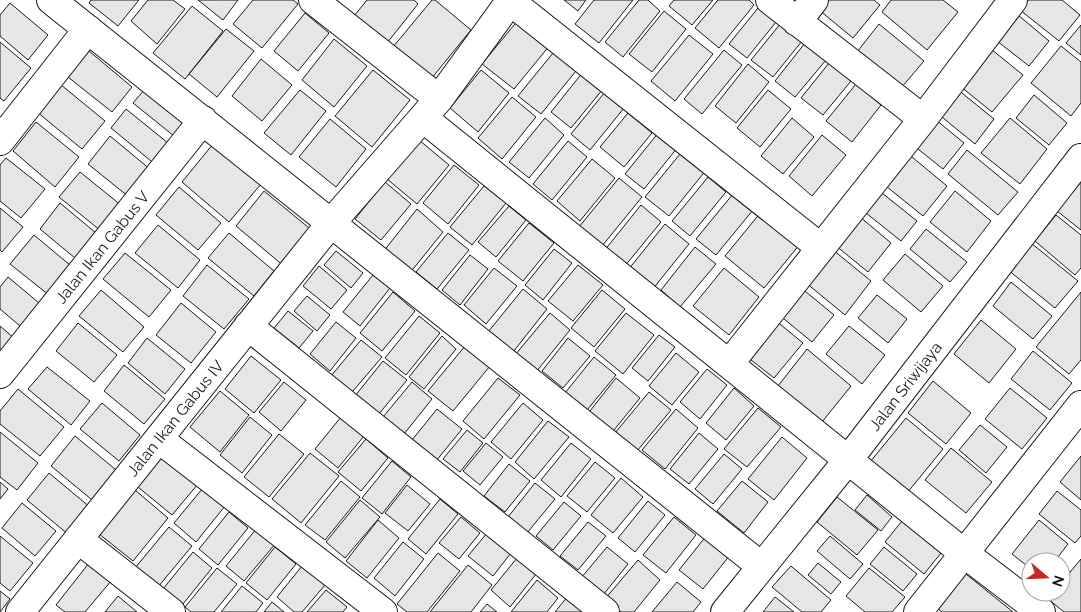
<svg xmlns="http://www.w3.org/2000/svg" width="1081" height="612" font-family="Raleway,sans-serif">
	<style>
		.building { fill: #e6e6e6; stroke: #1a1a1a }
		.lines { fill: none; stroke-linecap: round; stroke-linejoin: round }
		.street-casing { stroke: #1a1a1a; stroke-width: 30 }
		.street { stroke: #fff; stroke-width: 28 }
		.labels { text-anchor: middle; stroke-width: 4; stroke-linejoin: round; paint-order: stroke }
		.street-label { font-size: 16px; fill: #1a1a1a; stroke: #fff }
	</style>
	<rect width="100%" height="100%" fill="#fff"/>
	<!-- building -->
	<path class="building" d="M91,0H139L118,26L89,3Z
		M148,0H173L185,9L157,44L131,21Z
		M198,0H238L223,20Z
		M253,0H293L298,4L262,48L233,24Z
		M367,0H414L418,4L387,43L354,16Z
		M432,0H435L471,30L431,79L393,47Z
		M564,0H586L578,11Z
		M594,0H633L599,43L575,24Z
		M639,0H648L660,11L623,57L605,42Z
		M674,0H713L692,25L669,6Z
		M718,0H749L754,5L719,48L695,28Z
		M828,0H874L880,5L853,38L819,10Z
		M891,0H943L958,12L927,50L882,12Z
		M1028,0H1062L1080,15L1059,41L1020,10Z
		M10,3L48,35L28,60L0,36V15Z
		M192,6L223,31L185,79L153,53Z
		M758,8L776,22L747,58L729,44Z
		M664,11L686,29L652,72L629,54Z
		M305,13L329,33L298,71L274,51Z
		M1018,15L1049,41L1029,66L997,41Z
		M519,19L550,45L514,89L482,64Z
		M781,23L802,41L773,77L751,60Z
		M879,24L924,61L901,88L857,52Z
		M1081,25V55L1066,43Z
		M226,29L254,51L217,97L189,74Z
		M689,35L713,54L675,101L651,81Z
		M334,39L367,66L334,107L302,80Z
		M0,42L31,68L4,101L0,98Z
		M805,43L826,60L795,97L775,81Z
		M986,45L1023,75L992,112L955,82Z
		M1061,46L1081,62V103L1071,116L1031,83Z
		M724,50L742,65L702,114L684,99Z
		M89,51L132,87L112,112L68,77Z
		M553,53L576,71L541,114L518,96Z
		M261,59L292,85L262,121L232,96Z
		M829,63L851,81L823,115L801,98Z
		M748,64L769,82L736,123L715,106Z
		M373,70L410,100L372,147L335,116Z
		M481,70L509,93L478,132L450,108Z
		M583,72L603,89L571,128L551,112Z
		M60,84L105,121L82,149L37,112Z
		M856,84L881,105L852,142L826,121Z
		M145,89L190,126L179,140L133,103Z
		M957,89L994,119L975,144L937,113Z
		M300,90L326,111L291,155L264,133Z
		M768,90L791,109L760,147L737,128Z
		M605,92L624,108L590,150L571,134Z
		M1034,95L1067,123L1049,145L1016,118Z
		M512,97L536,117L502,159L478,138Z
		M126,109L173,147L157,166L111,128Z
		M628,113L652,133L624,167L600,147Z
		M545,118L564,135L529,178L509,162Z
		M792,118L814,137L783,174L761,156Z
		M1010,118L1047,149L1020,184L981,153Z
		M330,119L366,149L336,187L299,157Z
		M935,119L964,143L943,169L913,145Z
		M36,122L79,157L55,187L13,151Z
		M659,132L678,147L644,189L625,174Z
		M822,135L846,155L812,196L789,176Z
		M110,136L151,170L129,197L88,164Z
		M419,140L449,165L417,204L387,179Z
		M568,141L587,157L552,200L533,184Z
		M213,144L261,184L229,222L182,182Z
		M684,149L707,169L669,216L645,197Z
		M967,150L1018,192L998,215L948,174Z
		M906,152L947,186L923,216L881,182Z
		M6,158L45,189L21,218L0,201V165Z
		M592,159L615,178L580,221L557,201Z
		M454,165L479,185L448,224L423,203Z
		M80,172L127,210L106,235L59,197Z
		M708,177L726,192L690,236L672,221Z
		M619,178L642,197L602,246L579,227Z
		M385,182L411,204L381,240L355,219Z
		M1081,182V230L1057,211Z
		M484,186L506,203L472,245L450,227Z
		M179,187L221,223L198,250L156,215Z
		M264,191L314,232L285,267L236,226Z
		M955,191L991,221L967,252L930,222Z
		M882,193L917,221L901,241L866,213Z
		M733,194L753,210L716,255L696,239Z
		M60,203L102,238L81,263L40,229Z
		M641,205L661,222L624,267L604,251Z
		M509,206L526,220L496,257L478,242Z
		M0,208L23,227L2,252L0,250Z
		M417,209L443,232L409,274L383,252Z
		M761,212L800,244L764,288L725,256Z
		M1056,215L1081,235V268L1075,275L1035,241Z
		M859,216L891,243L868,272L835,245Z
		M529,223L554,243L523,281L498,261Z
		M665,224L689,244L652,290L628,270Z
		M158,225L200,260L178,288L135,253Z
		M926,229L967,262L950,282L910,249Z
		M229,233L274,271L254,296L208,258Z
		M448,233L469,250L437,289L416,272Z
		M34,235L77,271L54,299L10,264Z
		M1031,243L1078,281L1055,308L1008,270Z
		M827,245L871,281L845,315L800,278Z
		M695,247L716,264L680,307L661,290Z
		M554,249L572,263L543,300L525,285Z
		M336,251L363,273L351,288L324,265Z
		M125,253L171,290L149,317L103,279Z
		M905,254L943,286L921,312L883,280Z
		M470,255L488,269L460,305L442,290Z
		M207,265L249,299L224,329L183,296Z
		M578,265L603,285L573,321L548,301Z
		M319,266L347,290L331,309L303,286Z
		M494,268L517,286L486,324L464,305Z
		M724,268L759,297L729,335L693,306Z
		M373,275L390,288L360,326L343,312Z
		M8,277L45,308L26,331L0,309V287Z
		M1011,282L1052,316L1033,339L993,306Z
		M800,287L834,315L812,342L778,314Z
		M523,289L547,309L513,352L488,332Z
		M101,290L144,327L123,352L79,316Z
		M602,290L625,309L594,347L571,328Z
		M393,292L415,311L382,351L360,333Z
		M1081,292V360L1069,374L1036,347Z
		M877,295L907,319L888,343L858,318Z
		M307,296L330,315L317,331L294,311Z
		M181,303L216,332L191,363L156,335Z
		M288,311L313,331L299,348L274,328Z
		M550,313L570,330L536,372L515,355Z
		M626,313L654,335L623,374L595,351Z
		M419,316L440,333L406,375L385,358Z
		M775,320L803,343L774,378L746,356Z
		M981,320L1016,349L989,383L954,354Z
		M336,322L356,338L330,371L310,354Z
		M78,323L117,355L94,382L56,351Z
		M0,326L15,339L0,357Z
		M849,326L885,355L862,384L826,354Z
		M659,335L675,347L648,381L632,368Z
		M442,336L456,349L424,389L409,377Z
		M147,338L185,369L165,394L128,363Z
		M568,338L590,356L563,388L542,371Z
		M361,340L382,357L347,398L326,382Z
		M465,346L490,366L453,411L428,391Z
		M807,349L851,386L822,422L778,386Z
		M1033,351L1072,383L1050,410L1011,379Z
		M676,353L699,372L672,405L649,386Z
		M251,356L281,380L254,413L225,389Z
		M594,357L616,375L587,410L565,393Z
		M383,361L407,380L378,415L355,396Z
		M124,365L165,399L144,424L104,391Z
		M47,367L90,401L71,425L28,389Z
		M707,369L727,385L700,419L680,402Z
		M498,378L520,395L484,439L463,421Z
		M616,378L640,398L610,435L586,416Z
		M933,381L971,413L946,444L908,413Z
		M284,382L306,400L281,431L259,412Z
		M412,382L432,399L404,434L383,417Z
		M734,388L754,406L726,440L706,423Z
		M1010,388L1047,418L1022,449L985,419Z
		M18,389L64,427L40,456L0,424V411Z
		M220,391L249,415L220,452L190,427Z
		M649,392L671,410L637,451L615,433Z
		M102,403L140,435L119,461L80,429Z
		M523,403L543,420L511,459L491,442Z
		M758,408L781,427L747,467L724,449Z
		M437,409L462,429L436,461L412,440Z
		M676,409L698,428L665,469L642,450Z
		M250,417L272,435L242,473L220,455Z
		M341,417L364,436L338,468L315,449Z
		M906,418L943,449L907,493L870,462Z
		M548,421L569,437L534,479L515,462Z
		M980,425L1007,447L986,473L959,450Z
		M467,430L483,443L460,472L443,459Z
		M0,432L38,463L17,490L0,477Z
		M699,433L718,449L689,484L670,469Z
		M279,434L304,454L269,497L244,477Z
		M75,436L121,474L97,504L51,466Z
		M782,437L807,458L774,500L748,479Z
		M366,439L388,458L361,491L338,472Z
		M486,443L503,457L480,485L463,471Z
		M571,443L591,459L561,497L541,480Z
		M951,448L992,482L966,513L925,480Z
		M310,453L339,476L301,523L272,499Z
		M724,454L742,469L713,504L695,489Z
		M163,456L198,484L172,515L138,487Z
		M1081,456V500L1060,482Z
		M392,461L411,477L382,514L362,498Z
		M595,462L615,478L587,512L567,496Z
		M509,464L530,481L505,512L484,496Z
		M49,473L91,508L69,535L27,500Z
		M621,478L643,497L613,533L591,515Z
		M341,481L360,497L325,540L305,525Z
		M742,481L768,502L744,533L717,511Z
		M0,482L8,489L0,499Z
		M535,483L555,499L527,533L508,517Z
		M407,485L430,504L408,531L385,513Z
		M203,488L225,506L196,542L174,523Z
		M135,490L168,518L133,561L99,534Z
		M1057,491L1081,510V536L1075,543L1039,514Z
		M867,495L892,517L881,531L855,510Z
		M837,497L878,530L857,555L817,522Z
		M440,499L458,514L426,554L408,539Z
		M360,500L380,517L345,558L326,542Z
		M648,501L665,515L635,552L618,538Z
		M564,502L581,516L553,550L536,536Z
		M22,503L56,531L35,556L2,528Z
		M229,512L248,528L218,565L199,549Z
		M461,517L480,533L459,559L439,543Z
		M674,517L696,535L666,573L643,555Z
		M378,520L399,538L367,578L346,561Z
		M1039,520L1068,544L1054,562H1031V569L1012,554Z
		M902,521L941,553L924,574L885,542Z
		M588,522L606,536L578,570L560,556Z
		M169,527L192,546L158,587L135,568Z
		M257,528L276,543L244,581L226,566Z
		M487,533L511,553L493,576L468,556Z
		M707,535L730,555L703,589L679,570Z
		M0,536L33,563L10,591L0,583Z
		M830,536L863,564L850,579L817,551Z
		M403,542L424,559L395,596L374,578Z
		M275,547L296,564L267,600L246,583Z
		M607,547L628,564L603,595L581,578Z
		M884,547L917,574L903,591L870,564Z
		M193,552L212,568L183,604L163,589Z
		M438,553L460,571L427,612H407L397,604Z
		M517,558L536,574L510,607L491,590Z
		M1081,559V612H1064L1048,599L1054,592H1061V583Z
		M638,560L660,580L634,612H621L605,599Z
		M89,563L111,581L85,612H65L56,605Z
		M818,563L841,582L831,594L808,575Z
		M468,565L492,585L471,612H430Z
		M302,566L325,585L302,612H294L277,597Z
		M791,566L831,600L821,612H802L772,587Z
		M217,568L237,584L214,612H191L185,607Z
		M869,568L905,597L892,612H865L846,596Z
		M961,570L1013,612H942L933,605Z
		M537,580L558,598L547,612H511Z
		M677,582L701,602L693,612H652Z
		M242,586L263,603L256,612H221Z
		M326,590L347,607L343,612H307Z
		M0,591L10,599L0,612Z
		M118,596L137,612H105Z
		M568,596L587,612H555Z
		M775,597L794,612H763Z
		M272,602L284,612H264Z
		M487,604L497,612H480Z"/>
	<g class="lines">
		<!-- street casing -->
		<g class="street-casing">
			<path id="street" d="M51,0L761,566
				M313,0L439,99
				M770,0L923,119
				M510,1L821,248
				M797,22L814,0
				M423,118L965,554L1041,612
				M0,141L88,29
				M248,326L605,612
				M729,364L923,119L1013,0
				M0,374L203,120
				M159,439L383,612
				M78,539L171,612
				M20,612L331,223L439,99L511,0
				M725,612L848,460L1081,158
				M918,612L1081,405"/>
		</g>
		<!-- street -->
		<use href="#street" class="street"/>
	</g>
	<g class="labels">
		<!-- street labels -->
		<g class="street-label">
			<text transform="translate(102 247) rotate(-51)" y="6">Jalan Ikan Gabus V</text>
			<text transform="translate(905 386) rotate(-52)" y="6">Jalan Sriwijaya</text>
			<text transform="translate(175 418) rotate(-51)" y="6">Jalan Ikan Gabus IV</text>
		</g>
	</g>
	<!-- north arrow -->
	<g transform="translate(1046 577) rotate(109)"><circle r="24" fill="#ffffff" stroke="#a3a3a3"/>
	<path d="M0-4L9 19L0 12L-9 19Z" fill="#c62828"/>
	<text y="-8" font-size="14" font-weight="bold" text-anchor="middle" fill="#1a1a1a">N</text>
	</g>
</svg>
